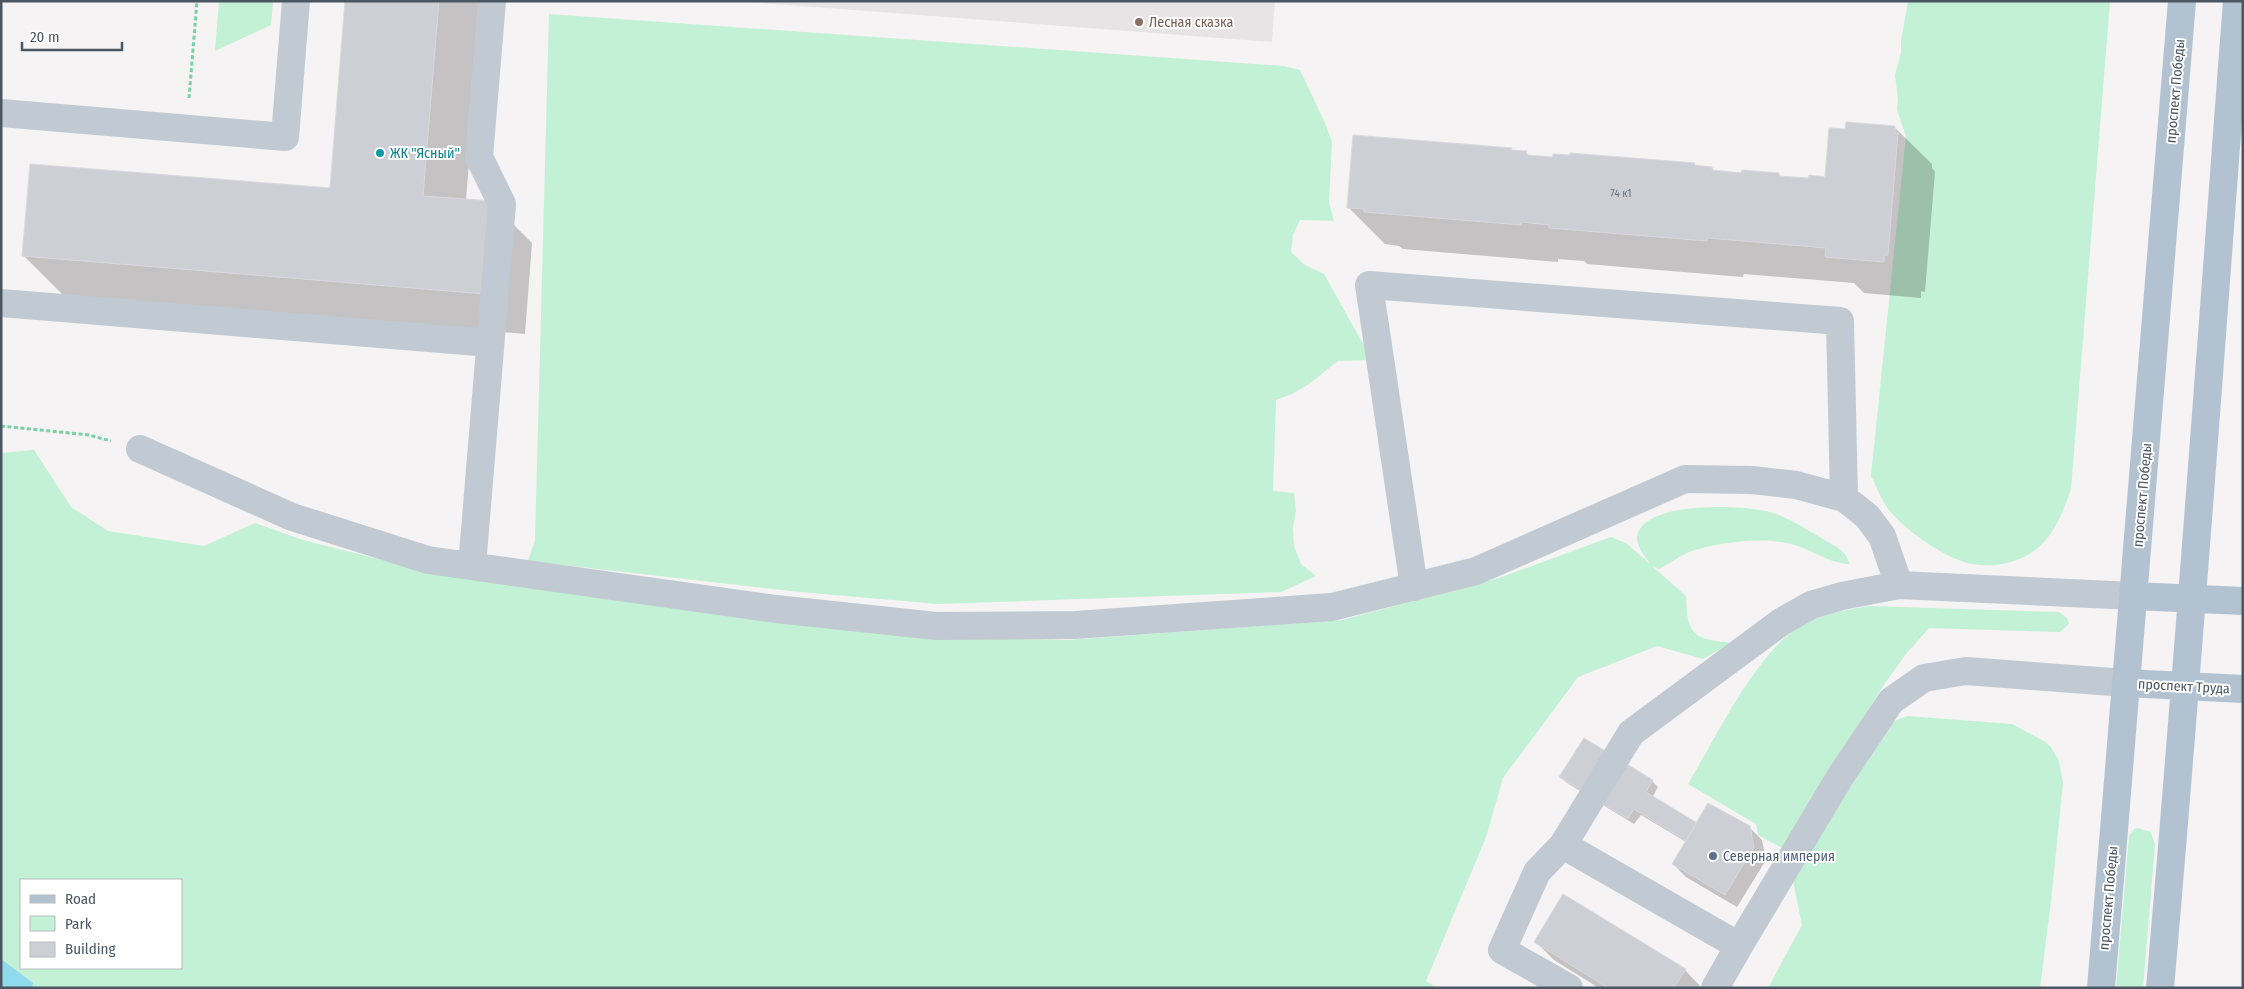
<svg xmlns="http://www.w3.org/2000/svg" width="2244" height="989" font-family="'Fira Sans Condensed',sans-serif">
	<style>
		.education { fill: #e6e4e5 }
		.green { fill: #c3f1d5; fill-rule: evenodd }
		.water { fill: #90daee }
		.shadow { fill: #0003 }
		.building { fill: #cdcfd5; stroke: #d7d9de }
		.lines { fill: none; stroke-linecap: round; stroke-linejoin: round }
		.path { stroke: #7ad0a6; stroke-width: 3; stroke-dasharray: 4 2.5; stroke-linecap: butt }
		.minor { stroke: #c1cad2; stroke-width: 28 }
		.major { stroke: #b3c2d1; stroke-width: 28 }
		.education-dot { fill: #8d6e63; stroke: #fff; stroke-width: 2 }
		.culture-dot { fill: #0f9aa8; stroke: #fff; stroke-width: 2 }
		.service-dot { fill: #5c6f8a; stroke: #fff; stroke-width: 2 }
		.labels { text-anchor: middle; stroke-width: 4; stroke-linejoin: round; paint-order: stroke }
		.number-label { font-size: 11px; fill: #6b747e }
		.education-label { font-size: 14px; fill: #785e54; stroke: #fff; text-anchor: start }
		.street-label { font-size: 14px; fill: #4a5661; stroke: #fff }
		.culture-label { font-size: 14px; fill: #0d838f; stroke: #fff; text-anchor: start }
		.service-label { font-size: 14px; fill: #4e5e75; stroke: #fff; text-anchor: start }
	</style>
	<rect width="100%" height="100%" fill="#f5f3f3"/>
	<!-- education -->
	<path class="education" d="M737,1H1275L1272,42Z"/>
	<!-- green -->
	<path class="green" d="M219,1H273L271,25L215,51Z
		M1908,1H2110L2071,489C2064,509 2056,531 2040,546C2022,563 1989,570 1964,562C1940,554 1905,530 1889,510C1881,500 1877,487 1871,476L1906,136L1897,110L1898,99L1895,75L1901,53V41Z
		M549,14L1284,66L1300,70L1325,123L1332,142L1329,202L1334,221L1300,220L1293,235L1291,252L1305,265L1324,274L1372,360L1338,361L1309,384L1292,394L1276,400L1273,491L1294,493L1296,511L1293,528L1294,546L1301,564L1316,576L1281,592L938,604L800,592L528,561L535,540Z
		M34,450L71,507L108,531L204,546L255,523L303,540L426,571L929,637L1068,640L1342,620L1499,578L1611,537L1626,543L1650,564C1646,556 1636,547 1637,537C1642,500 1746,504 1773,513C1791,519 1807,530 1823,539C1834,546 1847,550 1849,564C1829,563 1814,551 1795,545C1764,536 1719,542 1689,552C1679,556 1669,564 1659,569L1652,566L1686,596C1687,614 1686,634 1707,639C1715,642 1723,641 1731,643L1703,659L1657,646L1578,677L1503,778L1486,837L1426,981L1437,988H1V453ZM21,880H181V968H21Z
		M1870,606L2059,612L2067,618L2069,624L2060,632L1929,628L1906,654L1885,683L1782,848L1758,835L1756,824L1688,784C1716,737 1751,663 1794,630C1815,615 1845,610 1870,606Z
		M1907,716L2012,724L2044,741L2051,747L2059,761L2063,783L2051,901L2040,988H1768L1802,925L1793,881L1885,730L1895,721Z
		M2138,828L2151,832L2155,845L2143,988H2116L2129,836L2134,829Z"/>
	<!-- water -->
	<path class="water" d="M1,959L33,983L32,988H1Z"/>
	<!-- shadow -->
	<path class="shadow" d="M347,1H482L466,200L492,203L532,243L525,334L64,296L23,255L331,190Z
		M1894,127L1932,164V168L1935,172L1925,292L1921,291V298L1864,293L1854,283L1744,274L1743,277L1587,264L1584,261L1558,259V262L1403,249L1399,246L1385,244L1348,207L1511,149L1513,152L1526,153L1530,156L1694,164L1697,167L1712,168L1715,172L1778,174L1782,177L1810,180L1826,178L1846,130Z
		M1561,777L1652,781L1658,787L1652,798L1697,825L1749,827L1762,840L1766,860L1737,907L1686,877L1673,864L1686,842L1641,815L1634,824L1567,783Z
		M1536,942L1685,970L1702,988H1599L1554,960Z"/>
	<!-- building -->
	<path class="building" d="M345,1H439L423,196L493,201L485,294L22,256L30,164L330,188Z
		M1846,122L1895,126V133H1898L1888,255H1884V262L1825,257L1826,248L1707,238V241L1549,228V225L1521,222V225L1364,212V209L1347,208L1353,135L1512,148L1511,150L1527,151L1526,155L1553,157V154L1570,155V153L1695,163L1694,165L1712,167V170L1741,173L1742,170L1779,173V176L1808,178L1809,175L1825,177L1829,128L1845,129Z
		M1584,738L1653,780L1646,792L1697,823L1686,841L1634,809L1628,819L1559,777Z
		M1708,803L1750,826L1754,847L1725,895L1672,864Z
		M1563,894L1686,969L1674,988H1608L1534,942Z"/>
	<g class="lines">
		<!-- path -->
		<path class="path" d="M189,98L197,1
			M1,426L89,435L111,441"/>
		<!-- minor -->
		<path class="minor" d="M1,113L285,137L296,1
			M1,303L490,343
			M140,449L292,517L428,560L776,609L936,626L1075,625L1332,607L1476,571L1685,479L1752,480L1796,485L1844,498
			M472,566L502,204L479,157L492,1
			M1414,587L1369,285L1840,321L1844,498L1867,516L1882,536L1899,585
			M2126,683L1966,671L1924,678L1891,701L1840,777L1739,946L1563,845L1631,733L1781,622L1811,605L1842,596L1899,585L2134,596
			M1563,845L1537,872L1502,950L1569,988
			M1715,988L1739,946"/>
		<!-- major -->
		<path class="major" d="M2134,596L2243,601
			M2126,683L2243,689
			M2101,988L2182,1
			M2160,988C2189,659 2212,330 2237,1"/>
	</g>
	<!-- markers -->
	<circle class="education-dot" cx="1139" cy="22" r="5"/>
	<circle class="culture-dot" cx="380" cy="153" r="5"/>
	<circle class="service-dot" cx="1713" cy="856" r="5"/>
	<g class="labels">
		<!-- number labels -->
		<g class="number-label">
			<text x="1621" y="197">74 к1</text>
		</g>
		<!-- education labels -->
		<g class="education-label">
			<text x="1149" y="27">Лесная сказка</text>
		</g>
		<!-- street labels -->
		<g class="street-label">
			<text transform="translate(2175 91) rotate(-85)" y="5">проспект Победы</text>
			<text transform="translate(2142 495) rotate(-85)" y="5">проспект Победы</text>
			<text transform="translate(2184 686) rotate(3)" y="5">проспект Труда</text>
			<text transform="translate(2108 898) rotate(-85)" y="5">проспект Победы</text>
		</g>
		<!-- culture labels -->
		<g class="culture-label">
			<text x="390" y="158">ЖК "Ясный"</text>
		</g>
		<!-- service labels -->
		<g class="service-label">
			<text x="1723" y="861">Северная империя</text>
		</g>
	</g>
	<!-- border -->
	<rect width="2244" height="989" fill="none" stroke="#4a5661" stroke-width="5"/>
	<!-- legend -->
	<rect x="20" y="879" width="162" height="90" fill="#ffffff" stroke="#b7bbc0"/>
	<rect x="30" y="895" width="25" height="8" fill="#b3c2d1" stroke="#b7bbc0"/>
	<text x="65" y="904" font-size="15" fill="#4a5661">Road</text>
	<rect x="30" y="916" width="25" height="15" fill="#c3f1d5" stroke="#b7bbc0"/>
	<text x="65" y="929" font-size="15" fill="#4a5661">Park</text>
	<rect x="30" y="942" width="25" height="15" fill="#cdcfd5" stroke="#b7bbc0"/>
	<text x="65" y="954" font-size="15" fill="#4a5661">Building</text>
	<!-- scale -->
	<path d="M22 42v8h100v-8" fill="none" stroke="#4a5661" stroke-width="2.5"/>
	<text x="30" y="42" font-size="15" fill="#4a5661" stroke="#ffffff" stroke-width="4" paint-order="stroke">20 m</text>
</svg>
